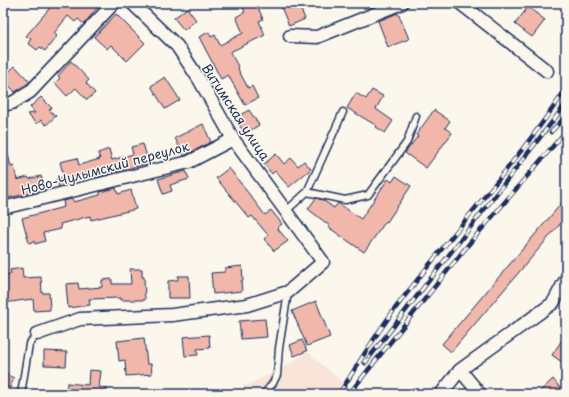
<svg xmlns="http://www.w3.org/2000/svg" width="569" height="397" font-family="'Playpen Sans',sans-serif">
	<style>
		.built { fill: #f8e4d8 }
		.building { fill: #f1b7ab; stroke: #1b2f5e }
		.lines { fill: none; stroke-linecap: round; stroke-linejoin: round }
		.lane-casing { stroke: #1b2f5e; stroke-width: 9 }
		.street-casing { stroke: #1b2f5e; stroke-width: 15 }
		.lane { stroke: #fbf7ec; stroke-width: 6 }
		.street { stroke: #fbf7ec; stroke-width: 12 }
		.rail-casing { stroke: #1b2f5e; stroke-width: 4.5 }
		.rail { stroke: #fbf7ec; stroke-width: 3; stroke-dasharray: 9; stroke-linecap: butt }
		.labels { text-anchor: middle; stroke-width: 3; stroke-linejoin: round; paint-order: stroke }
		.street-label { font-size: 13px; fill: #1b2f5e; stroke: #fbf7ec }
	</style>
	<rect width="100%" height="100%" fill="#fbf7ec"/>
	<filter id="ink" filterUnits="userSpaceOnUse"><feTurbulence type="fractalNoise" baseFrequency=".025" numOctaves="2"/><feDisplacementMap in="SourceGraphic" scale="8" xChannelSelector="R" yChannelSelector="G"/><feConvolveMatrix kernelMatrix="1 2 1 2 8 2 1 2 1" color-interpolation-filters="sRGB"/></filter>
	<g filter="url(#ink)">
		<!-- built -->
		<path class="built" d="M308,352L355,394H220L238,389L278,371Z"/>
		<!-- building -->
		<path class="building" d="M54,3H101L84,24L78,19L75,22L68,16L54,33L57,36L45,51L40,47L37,50L28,43L31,39L26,36Z
			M255,3H256L263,19L259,21L265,35L230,52L239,68L238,69L248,88L252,86L258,98L245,105L228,75L221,79L199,37L209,32L211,37L215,35L220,45L243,33L236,17L245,12L243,8Z
			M291,3H298L305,19L289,26L281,7Z
			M528,7L545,20L532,37L515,24Z
			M187,8L196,20L184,30L174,18Z
			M398,13L409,39L388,47L378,21Z
			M116,14L145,43L127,61L111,45L107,49L94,37Z
			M71,61L89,80L86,83L95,93L87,100L76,88L67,96L55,83L60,78L58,76Z
			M15,66L30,82L15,92L3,79V77Z
			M165,77L180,100L165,109L151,86Z
			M372,90L383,96L376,109L393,121L385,133L376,127L377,126L347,108L356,93L366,99Z
			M41,97L52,108L49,110L56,116L46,125L41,120L37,124L27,114L35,113L30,107Z
			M249,110L259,125L245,134L235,118Z
			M434,110L450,121L445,128L452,133L426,168L405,153L418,136L416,135Z
			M203,124L211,142L184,156L175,138Z
			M143,144L149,163L96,177L94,171L67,179L68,184L59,187L56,179L64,177L60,162L77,158L79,165L100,159L98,153L109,149L112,160L133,154L131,147Z
			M7,150L11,167L14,166L17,180L28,177L29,179L41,176L45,190L3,199V151Z
			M276,154L284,164L291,158L298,166L304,161L311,169L289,187L275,171L272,174L264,164Z
			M229,168L265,215L271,210L282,224L277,228L288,241L274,251L264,239L268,235L252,216L249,218L216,178Z
			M186,171L189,179L170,185L172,191L163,194L158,179Z
			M396,176L411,186L387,222L386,221L364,252L328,227L330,226L308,209L316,198L323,200L334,208L338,203L361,219L388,179L392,182Z
			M116,188L118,194L131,190L136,209L91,220L90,216L60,224L61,229L43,233L45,241L35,244L34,241L29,243L22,218L64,207L63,201L72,199L74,202L100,195V192Z
			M566,198V217L451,352L442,344Z
			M242,266L243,281H241L242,291L213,294L211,273L225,272V268Z
			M22,268L23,278L41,277L42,293H49L50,310L34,311L33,299L3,303V275L11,274L10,270Z
			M130,269H142V277H144L145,300H120V298L89,299L90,305L68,308L66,284L78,283L79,289L102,287V280L112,279V284H131Z
			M178,276H189L190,298H168V281L178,280Z
			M316,301L330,337L307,346L292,311Z
			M265,319L267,337L241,339L239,321Z
			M566,334V365L552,355Z
			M209,335L210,348L197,349L198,355L185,356L183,337Z
			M144,338L147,364H151L152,374L126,376L125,360L119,361L117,341Z
			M302,340L307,351L294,356L290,345Z
			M44,351L67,352L66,366L44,365Z
			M89,370L101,371L99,387L107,388V394H66L67,383L88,385Z
			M3,373L14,378L10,388L3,385Z
			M553,379L561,389L556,394H537Z"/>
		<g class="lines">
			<!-- lane casing -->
			<g class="lane-casing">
				<path id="lane" d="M307,192L345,200L368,195L407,142L416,116
					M286,211L307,192L343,112
					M21,394L29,344L37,334
					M264,394L273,383L277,375L279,348L288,292"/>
			</g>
			<!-- street casing -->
			<g class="street-casing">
				<path id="street" d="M460,3L547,71
					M290,36L317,37L402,3
					M3,105L12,103L30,92L114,3
					M3,208L189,162L233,139
					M37,334L80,319L172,315L247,305L288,292L323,262L233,139L199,79L177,46L132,3
					M460,370L480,394
					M441,394L460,370L553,303L566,279"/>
			</g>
			<!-- lane -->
			<use href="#lane" class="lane"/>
			<!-- street -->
			<use href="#street" class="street"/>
			<!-- rail casing -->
			<g class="rail-casing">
				<path id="rail" d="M551,132L566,116
					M365,363L566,104
					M339,394C362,358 384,321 411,288C462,222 519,159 566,89
					M349,394L468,245L566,131"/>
			</g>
			<!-- rail -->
			<use href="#rail" class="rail"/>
		</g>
	</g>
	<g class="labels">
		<!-- street labels -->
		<g class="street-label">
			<text transform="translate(236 112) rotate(57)" y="5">Витимская улица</text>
			<text transform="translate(105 168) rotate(-15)" y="5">Ново-Чулымский переулок</text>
		</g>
	</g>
	<!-- margin -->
	<rect width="569" height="397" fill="none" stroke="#fbf7ec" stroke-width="16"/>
	<rect x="8" y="8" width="553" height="381" fill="none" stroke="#1b2f5e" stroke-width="1.5" filter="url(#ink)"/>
</svg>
